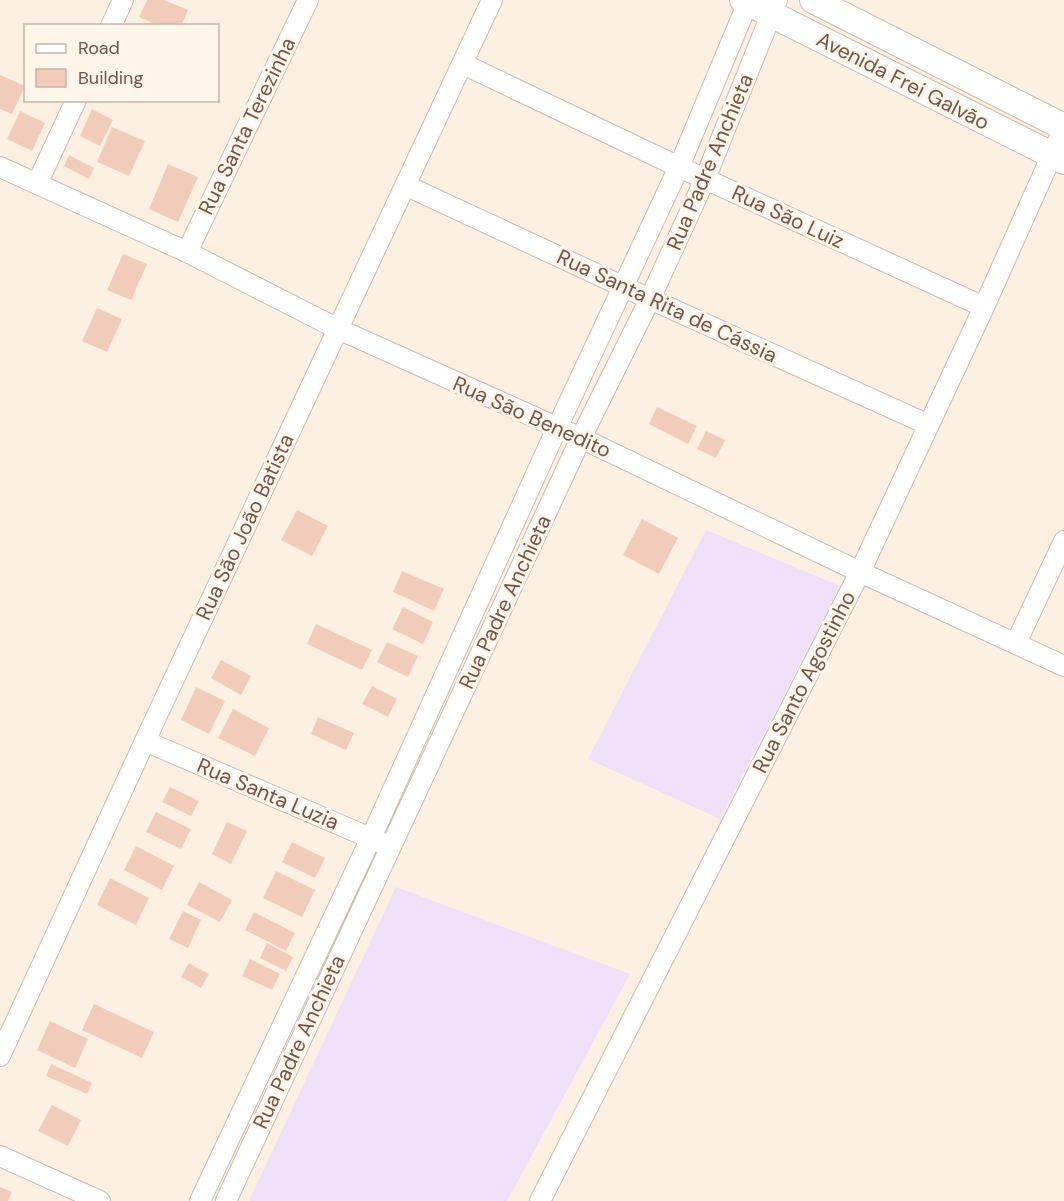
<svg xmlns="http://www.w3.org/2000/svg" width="1064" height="1201" font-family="'DM Sans',sans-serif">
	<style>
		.education { fill: #ede0f8 }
		.building { fill: #f2ccba }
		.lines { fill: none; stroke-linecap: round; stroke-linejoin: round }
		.minor-casing { stroke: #cfb9ac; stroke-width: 22 }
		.tertiary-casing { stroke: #cfb9ac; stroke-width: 28 }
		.minor { stroke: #fff; stroke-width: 20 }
		.tertiary { stroke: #fff; stroke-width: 26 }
		.labels { text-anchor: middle; stroke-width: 6; stroke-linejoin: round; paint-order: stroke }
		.street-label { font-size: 21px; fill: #745549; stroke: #fff5e9 }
	</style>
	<rect width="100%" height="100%" fill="#fcf0e3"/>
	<!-- education -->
	<path class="education" d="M706,530L840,586L720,819L588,759Z
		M396,887L630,974L507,1201H249Z"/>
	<!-- building -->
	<path class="building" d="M147,0H164L188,10L181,26H159L139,17Z
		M0,75L25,86L12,114L0,109Z
		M92,109L113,120L100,146L80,136Z
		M20,111L45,123L32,151L7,139Z
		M112,127L145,141L129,176L97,162Z
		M69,155L94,168L89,179L64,166Z
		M168,164L198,177L178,222L149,209Z
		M123,254L147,264L131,300L107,290Z
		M97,308L122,319L107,352L82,341Z
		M657,407L697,426L688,444L649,424Z
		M706,431L725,440L716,458L697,449Z
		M297,510L328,526L312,556L281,540Z
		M642,519L678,538L659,574L623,555Z
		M402,571L444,589L434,611L393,592Z
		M403,607L433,622L423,644L392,629Z
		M316,624L372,650L362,670L307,644Z
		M387,642L418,656L408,677L377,662Z
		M221,660L251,676L241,695L211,678Z
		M372,686L397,699L388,717L362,704Z
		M196,687L225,701L209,734L181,720Z
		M233,709L269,728L255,756L218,738Z
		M318,717L354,733L346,750L311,734Z
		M170,787L199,801L191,816L162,802Z
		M156,812L191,829L181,849L146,832Z
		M227,822L247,831L231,864L212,854Z
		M292,842L325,858L315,878L282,862Z
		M136,846L174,866L162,890L124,870Z
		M276,871L315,890L302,917L263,898Z
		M110,878L149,898L136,925L97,905Z
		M199,882L232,900L220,922L187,905Z
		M183,911L201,920L188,948L169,939Z
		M254,912L295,933L286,951L245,930Z
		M267,943L293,957L286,971L260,958Z
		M250,959L280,974L272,990L242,976Z
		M189,963L209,974L201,988L181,977Z
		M94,1004L154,1032L142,1058L82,1030Z
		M50,1021L88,1039L75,1068L37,1050Z
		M51,1064L92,1083L87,1094L46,1076Z
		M52,1105L81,1120L68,1146L38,1131Z
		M0,1187L12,1192L8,1201H0Z"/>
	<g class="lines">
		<!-- minor casing -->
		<g class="minor-casing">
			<path id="minor" d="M111,26L123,0
				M463,64L679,167L984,307
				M0,167L187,252L338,329L581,438L860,572L1064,666
				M37,184L76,100
				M407,186L650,299L929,425
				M187,252L308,0
				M1016,643L1064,541
				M145,741L382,843
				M0,1056L145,741L492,0
				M0,1156L100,1201
				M200,1201L371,838L557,428L679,167L749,0
				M226,1201L581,438L650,299L705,179L777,0
				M540,1201L860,572L984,307L1064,128"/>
		</g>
		<!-- tertiary casing -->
		<g class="tertiary-casing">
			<path id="tertiary" d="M743,0L1064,161
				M813,0L1064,127"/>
		</g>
		<!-- minor -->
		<use href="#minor" class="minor"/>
		<!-- tertiary -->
		<use href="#tertiary" class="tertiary"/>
	</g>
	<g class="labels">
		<!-- street labels -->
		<g class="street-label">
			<text transform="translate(903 81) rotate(27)" y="7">Avenida Frei Galvão</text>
			<text transform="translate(247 126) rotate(-64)" y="7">Rua Santa Terezinha</text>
			<text transform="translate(710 162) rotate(-67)" y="7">Rua Padre Anchieta</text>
			<text transform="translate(788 217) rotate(25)" y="7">Rua São Luiz</text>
			<text transform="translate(667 306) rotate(25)" y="7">Rua Santa Rita de Cássia</text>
			<text transform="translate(532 417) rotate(24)" y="7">Rua São Benedito</text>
			<text transform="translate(245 527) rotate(-65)" y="7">Rua São João Batista</text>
			<text transform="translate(505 602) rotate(-65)" y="7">Rua Padre Anchieta</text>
			<text transform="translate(804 682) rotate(-63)" y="7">Rua Santo Agostinho</text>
			<text transform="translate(268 794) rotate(23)" y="7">Rua Santa Luzia</text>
			<text transform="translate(299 1042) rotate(-65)" y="7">Rua Padre Anchieta</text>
		</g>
	</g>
	<!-- legend -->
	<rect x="24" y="24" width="195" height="78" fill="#fff5e9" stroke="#c7b5a9" stroke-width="1.5"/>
	<rect x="36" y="44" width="30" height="9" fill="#ffffff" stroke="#c7b5a9" stroke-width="1.5"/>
	<text x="78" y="54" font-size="18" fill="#745549">Road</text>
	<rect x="36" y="69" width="30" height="18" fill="#f2ccba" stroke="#c7b5a9" stroke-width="1.5"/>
	<text x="78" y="84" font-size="18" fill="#745549">Building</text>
</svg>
